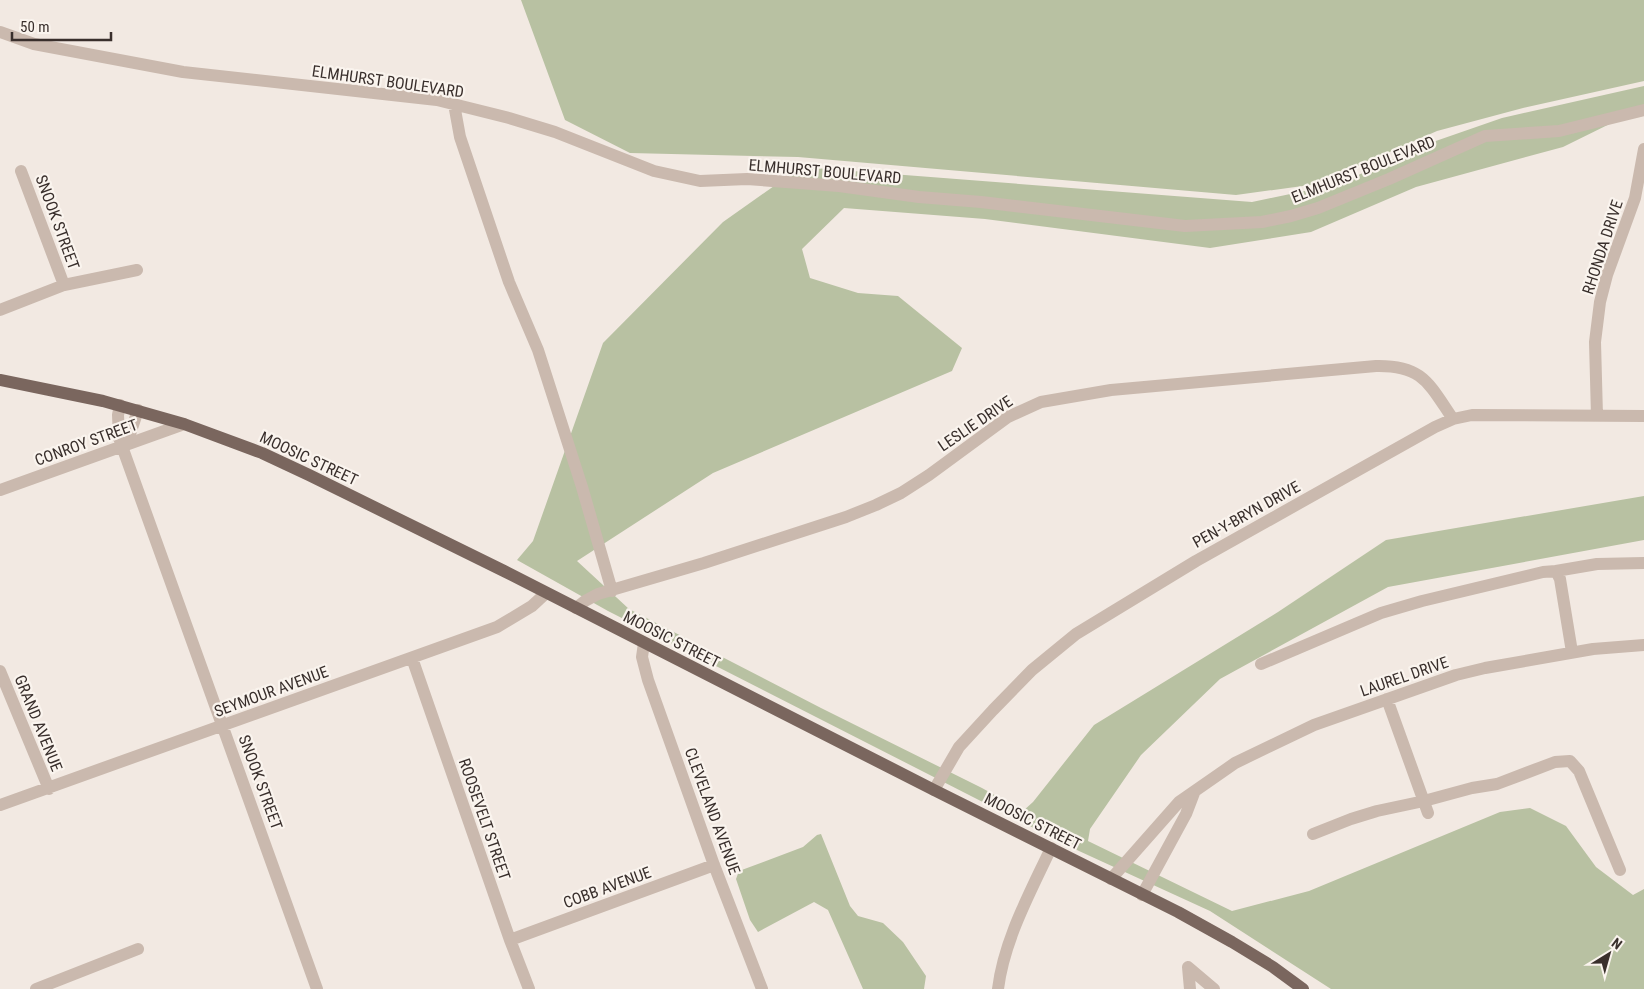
<svg xmlns="http://www.w3.org/2000/svg" width="1644" height="989" font-family="'Roboto Condensed',sans-serif">
	<style>
		.green { fill: #b8c1a2 }
		.lines { fill: none; stroke-linecap: round; stroke-linejoin: round }
		.minor { stroke: #cab9ae; stroke-width: 12 }
		.major { stroke: #7a665e; stroke-width: 12 }
		.labels { text-anchor: middle; stroke-width: 4.5; stroke-linejoin: round; paint-order: stroke }
		.street-label { font-size: 16px; fill: #392f2c; stroke: #faf4ee }
	</style>
	<rect width="100%" height="100%" fill="#f2e9e2"/>
	<!-- green -->
	<path class="green" d="M521,0H1644V81L1523,108L1437,131L1317,184L1236,195L798,157L630,153L565,120Z
		M1644,86V107L1563,147L1416,187L1311,232L1210,248L985,219L844,208L802,249L810,278L858,293L898,296L962,348L952,371L713,473L577,561L629,609L821,708L982,788L1023,811L1033,802L1094,725L1278,612L1386,540L1644,496V540L1388,587L1220,679L1141,755L1090,829L1088,841L1232,911L1309,891L1500,812L1530,808L1566,826L1596,867L1633,895L1644,889V989H1331L1210,911L1079,851L608,611L517,560L533,541L603,343L723,222L801,167L1252,202L1338,184L1430,143L1502,118Z
		M821,834L850,906L858,916L883,923L903,942L926,976L924,989H863L828,910L814,902L758,932L750,920L736,879L739,871L803,847L817,835Z"/>
	<g class="lines">
		<!-- minor -->
		<path class="minor" d="M0,32L34,44L183,72L437,100L509,118L555,132L654,171L700,181L747,179L839,186L919,197L981,202L1185,226L1262,222L1291,216L1318,208L1389,179L1485,136L1559,131L1644,110
			M454,104L460,137L509,282L538,350L582,487L612,591
			M21,171L64,285
			M0,310L64,285L137,270
			M120,405L118,415L119,438L317,989
			M1597,416L1595,342L1600,302L1607,275L1635,198L1644,149
			M122,446L129,437L138,410
			M0,490L184,424
			M1556,571L1597,564L1644,563
			M576,608L585,601L598,594L704,563L846,517L876,505L901,493L929,475L1008,417L1041,402L1111,390L1376,366C1423,365 1429,384 1453,419
			M644,643L642,657L648,680L714,865L762,989
			M412,658L510,940L529,989
			M1261,664L1381,613L1422,601L1543,572L1556,571L1560,579L1572,652
			M0,671L49,789
			M1387,699L1428,813
			M934,790L959,747L993,710L1032,670L1076,634L1196,561L1435,427L1453,419L1472,415L1644,416
			M0,805L497,627L532,606L546,593
			M1313,834L1351,819L1377,811L1424,801L1472,788L1497,784L1555,762L1570,761L1579,771L1620,870
			M1111,879L1179,802L1235,763L1314,725L1456,675L1485,668L1593,649L1644,645
			M1142,895L1186,814L1194,793
			M510,940L714,865
			M36,989L138,949
			M998,989C1004,940 1030,893 1051,848
			M1190,989L1188,967L1214,989"/>
		<!-- major -->
		<path class="major" d="M0,380L103,401L184,424L262,453L309,475L504,571L934,790L1178,912L1232,942L1273,967L1303,989"/>
	</g>
	<g class="labels">
		<!-- street labels -->
		<g class="street-label">
			<text transform="translate(388 81) rotate(8)" y="6">ELMHURST BOULEVARD</text>
			<text transform="translate(1363 169) rotate(-22)" y="6">ELMHURST BOULEVARD</text>
			<text transform="translate(825 171) rotate(5)" y="6">ELMHURST BOULEVARD</text>
			<text transform="translate(58 222) rotate(70)" y="6">SNOOK STREET</text>
			<text transform="translate(1602 247) rotate(-72)" y="6">RHONDA DRIVE</text>
			<text transform="translate(975 423) rotate(-34)" y="6">LESLIE DRIVE</text>
			<text transform="translate(86 442) rotate(-20)" y="6">CONROY STREET</text>
			<text transform="translate(309 458) rotate(25)" y="6">MOOSIC STREET</text>
			<text transform="translate(1246 514) rotate(-29)" y="6">PEN-Y-BRYN DRIVE</text>
			<text transform="translate(672 639) rotate(27)" y="6">MOOSIC STREET</text>
			<text transform="translate(1404 676) rotate(-19)" y="6">LAUREL DRIVE</text>
			<text transform="translate(271 691) rotate(-20)" y="6">SEYMOUR AVENUE</text>
			<text transform="translate(39 723) rotate(68)" y="6">GRAND AVENUE</text>
			<text transform="translate(261 782) rotate(70)" y="6">SNOOK STREET</text>
			<text transform="translate(713 811) rotate(70)" y="6">CLEVELAND AVENUE</text>
			<text transform="translate(485 819) rotate(71)" y="6">ROOSEVELT STREET</text>
			<text transform="translate(1033 821) rotate(27)" y="6">MOOSIC STREET</text>
			<text transform="translate(607 887) rotate(-20)" y="6">COBB AVENUE</text>
		</g>
	</g>
	<!-- north arrow -->
	<g transform="translate(1609 954) rotate(37)" stroke="#faf4ee" stroke-width="4" paint-order="stroke">
	<path d="M0-4L9 19L0 12L-9 19Z" fill="#392f2c"/>
	<text y="-8" font-size="14" font-weight="bold" text-anchor="middle" fill="#392f2c">N</text>
	</g>
	<!-- scale -->
	<path d="M12 32v8h99v-8" fill="none" stroke="#392f2c" stroke-width="2.5"/>
	<text x="20" y="32" font-size="15" fill="#392f2c" stroke="#faf4ee" stroke-width="4" paint-order="stroke">50 m</text>
</svg>
